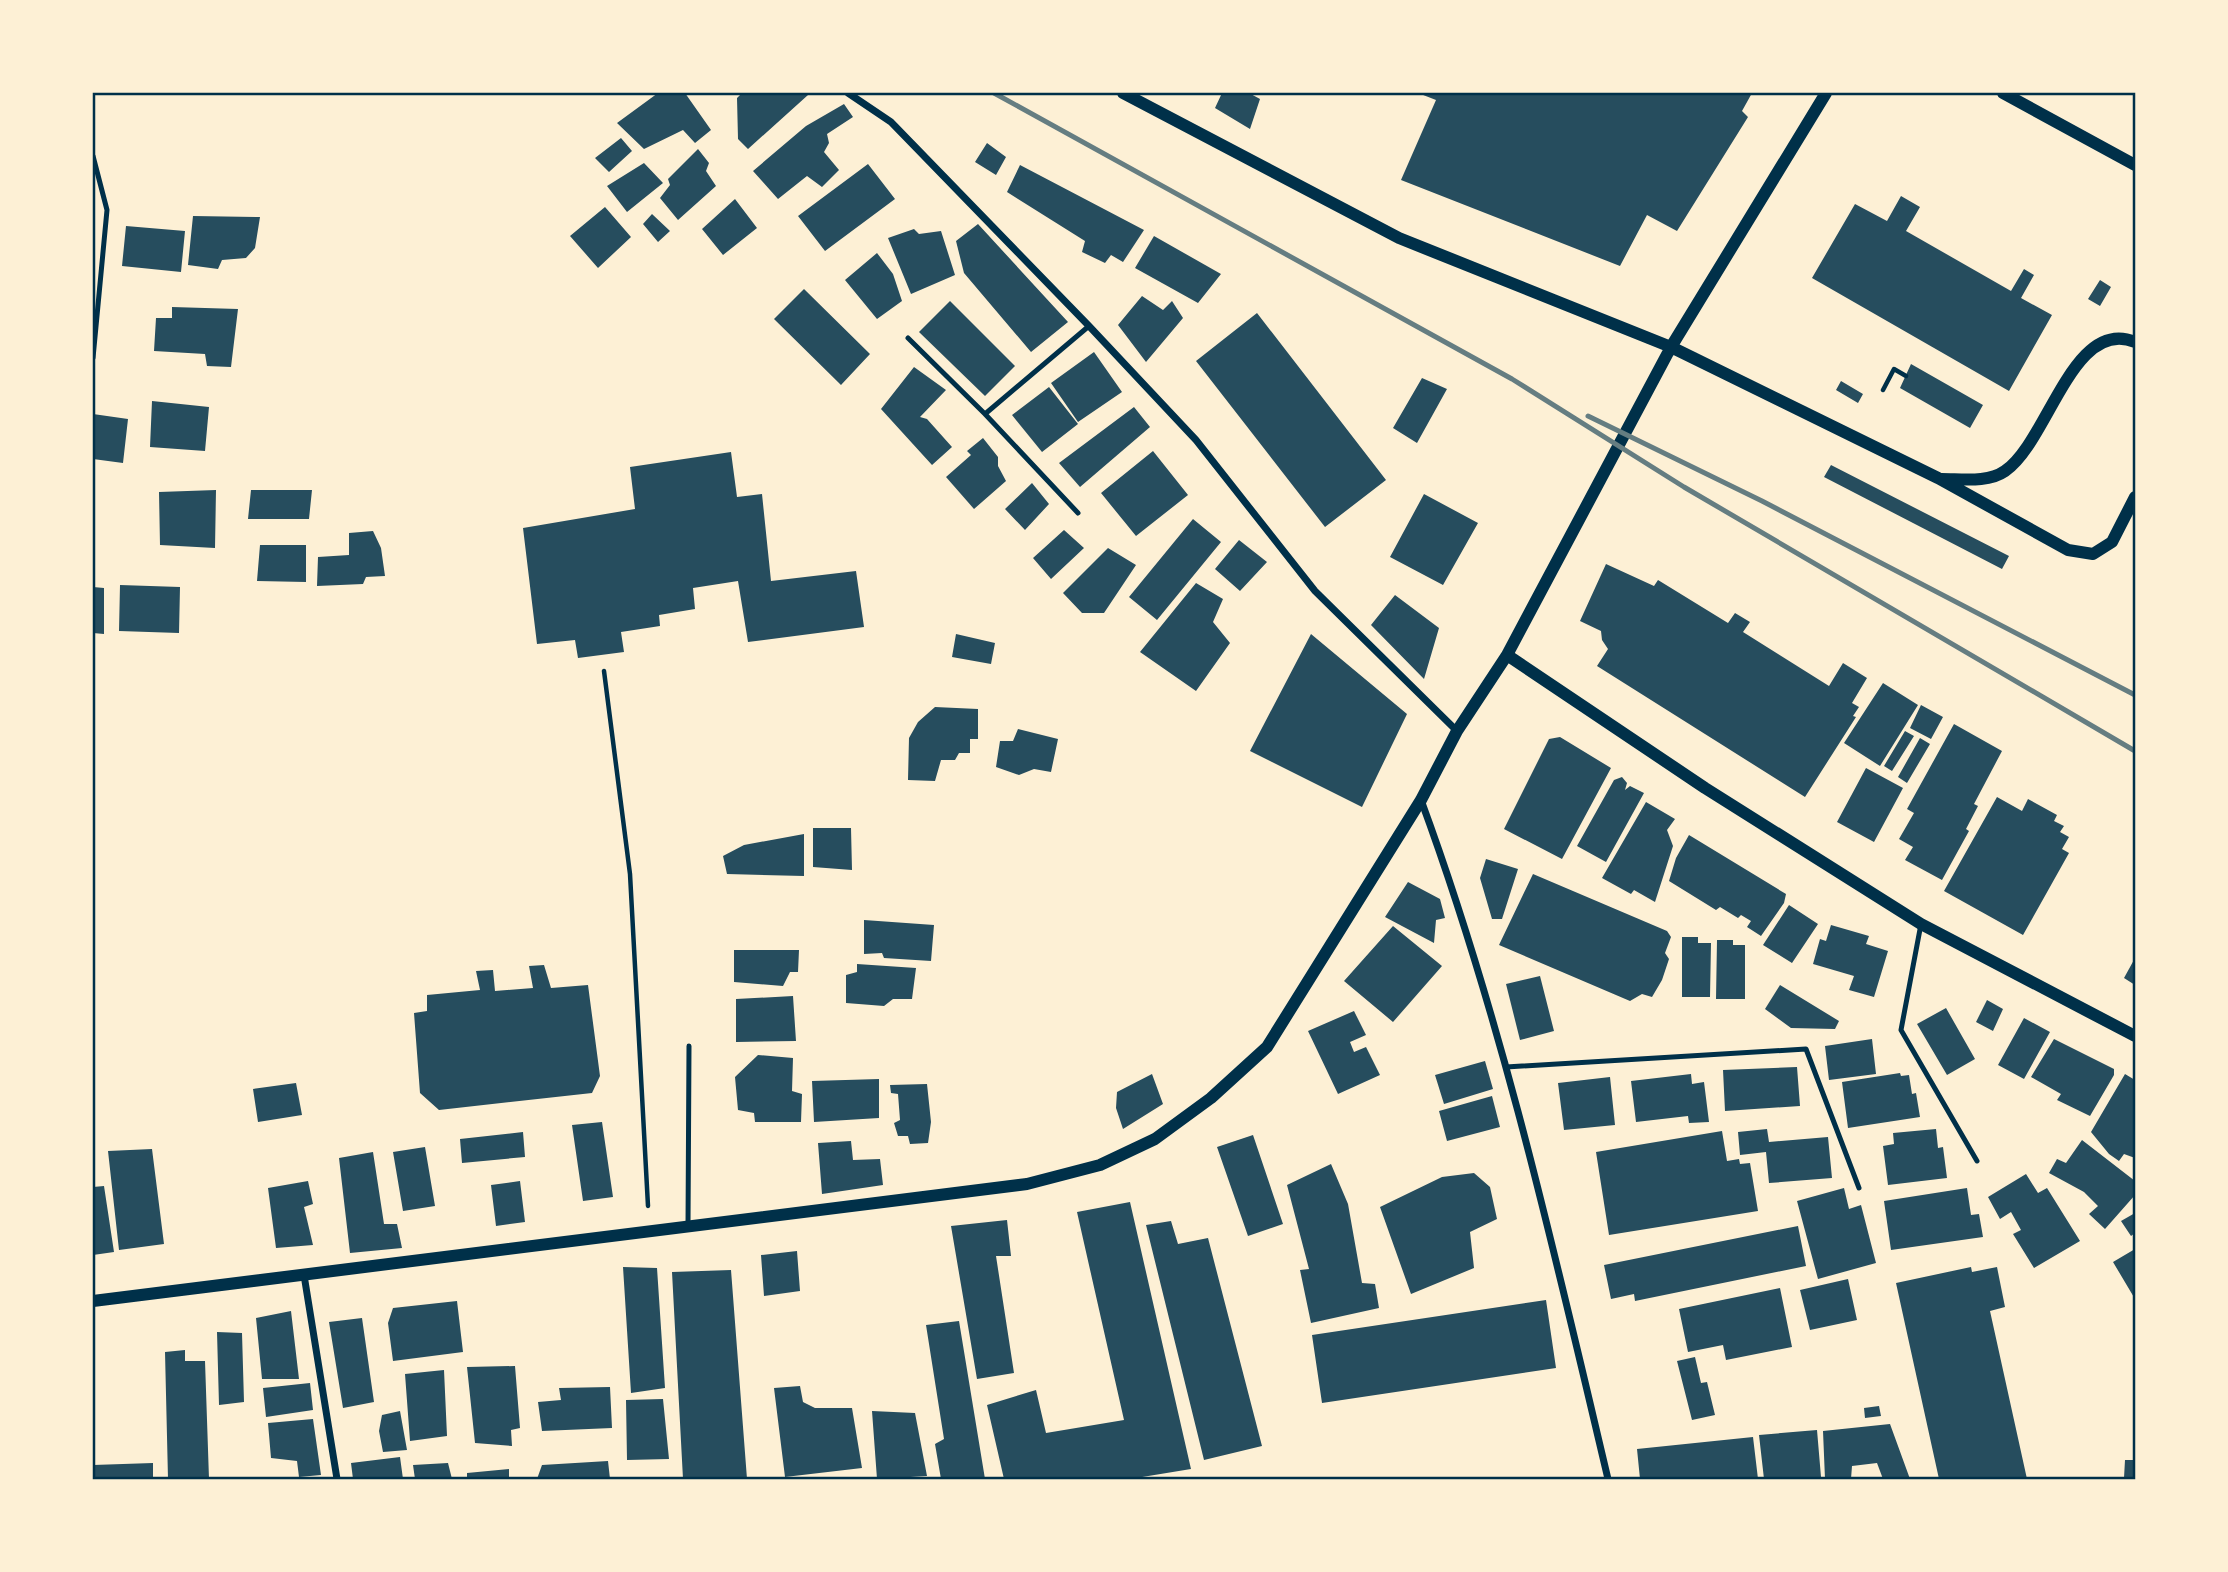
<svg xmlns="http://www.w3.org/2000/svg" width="2228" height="1572" font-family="'Titillium Web',sans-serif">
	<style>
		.building { fill: #264d5e }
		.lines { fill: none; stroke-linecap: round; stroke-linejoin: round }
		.path { stroke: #003049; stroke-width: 4.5 }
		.service { stroke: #003049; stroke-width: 5 }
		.minor { stroke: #003049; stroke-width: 7 }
		.tertiary { stroke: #003049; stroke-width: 12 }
		.rail { stroke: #657d81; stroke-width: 5 }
		.neatline { fill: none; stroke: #003049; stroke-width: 2.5 }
	</style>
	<rect width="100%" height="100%" fill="#fdf0d5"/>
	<!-- building -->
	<path class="building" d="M658,93H685L711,130L695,143L683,130L644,149L617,123Z
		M742,93H806L808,95L748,149L738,139L737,98Z
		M1222,93H1249L1260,99L1250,129L1215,108Z
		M1418,93H1752L1742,111L1748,117L1677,231L1647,215L1620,266L1401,180L1436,100Z
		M844,104L853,117L827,134L829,143L824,152L839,170L822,187L807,176L778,199L753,171L806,126Z
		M621,138L632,151L609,172L595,158Z
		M987,143L1006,157L996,175L975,162Z
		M698,149L709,163L706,171L716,186L678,220L660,198L670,185L668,179Z
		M644,163L663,183L627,212L607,186Z
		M868,164L895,199L825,251L798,216Z
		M1020,165L1144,230L1123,262L1111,255L1105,263L1082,252L1085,241L1007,192Z
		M1901,196L1920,207L1906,231L2011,291L2024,269L2034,275L2021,298L2052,315L2009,391L1812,278L1855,204L1887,221Z
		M735,199L757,228L723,255L702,229Z
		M605,207L631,237L598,268L570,236Z
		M652,214L670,231L658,242L643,224Z
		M193,216L260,217L255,248L246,258L222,260L218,269L188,265Z
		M978,224L1068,322L1031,352L964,273L956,241Z
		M126,226L185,231L181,272L122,266Z
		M914,229L919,234L941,231L955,275L911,294L888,238Z
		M1154,236L1221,274L1198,303L1135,268Z
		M877,253L893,274L902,301L877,319L845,280Z
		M2100,280L2111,287L2100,306L2088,299Z
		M804,289L870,354L841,385L774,319Z
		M1142,296L1163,310L1172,301L1183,318L1146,362L1118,325Z
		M950,301L1015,366L985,396L919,332Z
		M172,307L238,309L231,367L207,366L205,354L154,351L156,318H172Z
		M1257,313L1386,480L1325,527L1196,361Z
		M1094,352L1122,392L1078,422L1051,383Z
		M1911,364L1983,405L1970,428L1900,388Z
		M914,367L946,390L920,417L927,419L952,447L932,465L881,409Z
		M1422,378L1447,389L1417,443L1393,428Z
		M1841,381L1863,394L1858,403L1836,390Z
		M1049,387L1078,424L1042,452L1012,415Z
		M152,401L209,407L205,451L150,447Z
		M1134,407L1150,427L1080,487L1059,463Z
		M93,414L128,419L123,463L93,459Z
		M983,438L998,457V466L1006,481L974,509L946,477L971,455L967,451Z
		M1153,451L1188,495L1136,536L1101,493Z
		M731,452L737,497L762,494L771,581L856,571L864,627L748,642L738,581L693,588L695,609L659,615L660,626L621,632L624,652L578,658L575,640L537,644L523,528L635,509L630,467Z
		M1831,465L2009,556L2002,569L1824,477Z
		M1032,483L1049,504L1025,530L1005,509Z
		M216,490L215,548L160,545L159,492Z
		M251,490H312L309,519H248Z
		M1424,494L1478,523L1443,585L1390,557Z
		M1193,519L1221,542L1157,620L1129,597Z
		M1064,530L1084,548L1051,579L1033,558Z
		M373,531L381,548L385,576L366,577L363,584L317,586L318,557L349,555V533Z
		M1239,540L1267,562L1240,591L1215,569Z
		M260,545H306V582L257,581Z
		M1108,548L1136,565L1104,613H1082L1063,593Z
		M1606,564L1654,586L1658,580L1728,623L1735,613L1750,622L1743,632L1829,686L1843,663L1867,678L1852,703L1859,707L1853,716L1856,717L1805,797L1597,666L1608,649L1602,640L1601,631L1580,621Z
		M1196,583L1223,599L1213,622L1230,643L1196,691L1140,652Z
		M120,585L180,587L179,633L119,631Z
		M93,587L104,588V634L93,633Z
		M1395,595L1439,628L1424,679L1371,625Z
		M956,634L995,643L991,664L952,657Z
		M1311,634L1407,714L1362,807L1250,751Z
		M1883,683L1918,705L1880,766L1844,743Z
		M1921,705L1943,717L1931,739L1910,728Z
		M935,707L978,709V739H970V753H959L955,760H941L935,781L908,780L909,738L918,722Z
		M1954,724L2002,751L1974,804L1978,806L1966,829L1969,831L1942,880L1905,860L1913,847L1899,839L1914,813L1907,809Z
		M1018,729L1058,739L1051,772L1034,769L1019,775L996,767L1000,741H1013Z
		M1905,731L1914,736L1892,771L1884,766Z
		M1560,737L1611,768L1562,859L1504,829L1549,739Z
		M1920,738L1930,744L1907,783L1898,777Z
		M1866,768L1903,788L1874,842L1837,822Z
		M1622,777L1627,783L1625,790L1630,786L1644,793L1606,862L1577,846L1614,780Z
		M1997,797L2022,811L2028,799L2057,815L2054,821L2064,826L2060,832L2069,837L2062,849L2069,853L2023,935L1944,891Z
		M1646,802L1675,819L1667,830L1673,846L1655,902L1634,890L1631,894L1602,878Z
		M813,828H851L852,870L813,867Z
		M804,834V876L727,874L723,856L744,845Z
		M1689,835L1786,894L1784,903L1761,936L1747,927L1751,921L1741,915L1738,918L1720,907L1716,910L1669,881L1676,858Z
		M1486,859L1518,869L1502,919H1492L1480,878Z
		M1533,874L1667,931L1671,937L1665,953L1669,959L1662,980L1652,997L1642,994L1630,1001L1499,945Z
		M1408,882L1440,899L1445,918L1436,920L1434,943L1385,917Z
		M1789,905L1818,924L1792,963L1763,945Z
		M864,920L934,925L931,961L884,958L882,953L864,954Z
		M1831,925L1869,936L1866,944L1888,951L1874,997L1849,990L1854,976L1813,964L1820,939L1826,941Z
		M1393,926L1442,966L1393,1022L1344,981Z
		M1682,937H1698V943H1711L1710,997H1682Z
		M1717,940H1733V945H1745V999H1716Z
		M734,950H799L798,972H790L783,986L734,982Z
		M2135,958V985L2124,978Z
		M857,964L916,968L912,999H893L884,1006L846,1003V975L857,972Z
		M544,965L551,988L588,985L600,1076L592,1093L439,1110L420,1093L414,1013L427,1011V995L480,990L476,971L493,970L495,991L533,988L529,966Z
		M1540,976L1554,1031L1520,1040L1506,984Z
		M1780,985L1839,1021L1835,1029L1791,1028L1765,1009Z
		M793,996L796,1041L736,1042V999Z
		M1987,1000L2003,1009L1993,1031L1976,1022Z
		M1946,1008L1975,1059L1947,1075L1917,1024Z
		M1354,1011L1366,1035L1350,1042L1354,1052L1366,1047L1380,1075L1338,1094L1308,1031Z
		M2024,1018L2050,1032L2024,1079L1998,1065Z
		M1872,1039L1876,1074L1829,1080L1825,1046Z
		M2054,1039L2114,1069V1075L2090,1116L2057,1100L2061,1094L2031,1077Z
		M758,1055L793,1058L792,1091L802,1094L801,1122H755L754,1113L738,1110L735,1077Z
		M1485,1061L1493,1089L1444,1104L1435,1075Z
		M1797,1067L1800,1106L1725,1111L1723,1070Z
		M1900,1073L1901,1076L1909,1075L1912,1094L1916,1093L1920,1117L1848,1128L1842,1082Z
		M1152,1074L1163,1104L1123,1129L1116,1108L1117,1092Z
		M1691,1074L1692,1084L1704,1082L1709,1122L1689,1123L1688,1116L1636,1122L1631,1081Z
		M2125,1074L2135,1080V1158L2124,1154L2119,1161L2109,1154L2091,1132Z
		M1610,1077L1615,1125L1564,1130L1558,1083Z
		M879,1079V1118L814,1122L812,1081Z
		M296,1083L302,1115L258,1122L253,1089Z
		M927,1084L931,1122L928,1143L910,1144L908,1136H898L894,1123L900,1120L898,1094L891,1093L890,1085Z
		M1492,1096L1500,1127L1447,1141L1439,1111Z
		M602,1122L613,1197L583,1201L572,1125Z
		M1767,1129L1769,1142L1828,1137L1832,1178L1769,1183L1766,1152L1740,1155L1738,1132Z
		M1936,1129L1938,1148L1943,1147L1947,1178L1888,1185L1883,1146L1894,1144L1893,1133Z
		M1722,1131L1727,1161L1739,1159L1740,1164L1750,1163L1758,1211L1609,1235L1596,1152Z
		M523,1132L525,1157L462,1163L460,1139Z
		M1253,1135L1283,1224L1248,1236L1217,1147Z
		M2082,1140L2135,1181V1195L2105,1229L2089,1214L2098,1206L2084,1192L2049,1173L2057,1159L2066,1163Z
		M851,1141L853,1160L880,1159L883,1185L822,1194L818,1143Z
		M425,1147L435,1206L403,1211L393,1152Z
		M152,1149L164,1244L119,1250L108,1151Z
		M373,1152L384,1224H397L402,1248L350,1253L339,1158Z
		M1331,1164L1348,1204L1362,1283L1375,1284L1379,1308L1311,1323L1300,1270L1309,1269L1287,1185Z
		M1474,1173L1490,1187L1497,1219L1470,1232L1474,1268L1411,1294L1380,1207L1442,1177Z
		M2026,1174L2038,1193L2047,1188L2080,1241L2034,1268L2013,1234L2021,1230L2011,1212L2000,1219L1988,1197Z
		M308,1181L313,1204L304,1207L313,1245L276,1248L268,1188Z
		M520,1181L525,1222L496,1226L491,1185Z
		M104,1186L114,1252L93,1255V1187Z
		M1844,1188L1849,1209L1861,1205L1876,1263L1818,1279L1797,1201Z
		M1967,1188L1971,1215L1979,1214L1983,1237L1891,1250L1884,1201Z
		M1130,1202L1191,1469L1130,1479H1004L987,1405L1036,1390L1046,1433L1124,1420L1077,1212Z
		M2135,1213V1233L2131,1236L2121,1221Z
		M1007,1220L1011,1256H996L1014,1373L977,1379L951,1226Z
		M1171,1221L1178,1244L1208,1238L1262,1446L1204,1460L1146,1225Z
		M1798,1226L1806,1266L1635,1301L1634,1294L1611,1299L1604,1265Z
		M2135,1249V1299L2113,1262Z
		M797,1251L800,1291L764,1296L761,1255Z
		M623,1267L657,1268L665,1388L631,1393Z
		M1971,1267L1972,1272L1997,1267L2005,1307L1990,1311L2027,1479H1939L1896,1283Z
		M731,1270L747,1479H683L672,1272Z
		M1848,1279L1857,1320L1810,1330L1800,1290Z
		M1780,1288L1792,1347L1726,1360L1723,1345L1688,1352L1679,1309Z
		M1546,1300L1556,1368L1322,1403L1312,1335Z
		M457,1301L463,1352L393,1361L388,1323L393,1308Z
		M291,1311L299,1379H262L256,1318Z
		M362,1318L374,1402L343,1408L329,1322Z
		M959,1321L985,1479H941L935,1444L944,1439L926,1325Z
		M217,1332L242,1333L244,1402L219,1405Z
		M185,1350V1361H205L209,1479H168L165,1352Z
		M1695,1357L1701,1383L1707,1382L1715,1415L1692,1420L1677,1361Z
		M515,1366L520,1428L511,1430L512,1446L475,1443L467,1367Z
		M444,1370L447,1436L410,1441L405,1374Z
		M310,1383L313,1410L266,1417L263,1388Z
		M800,1386L803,1402L815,1408H852L862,1468L785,1477L774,1388Z
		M610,1387L612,1428L542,1431L538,1402L561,1400L559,1388Z
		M663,1399L669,1459L627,1460L626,1400Z
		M1879,1406L1881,1416L1865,1418L1864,1408Z
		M400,1411L407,1450L383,1452L379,1431L382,1415Z
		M872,1411L915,1413L927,1476L877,1479Z
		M313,1419L321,1475L299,1477L297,1461L271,1458L268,1423Z
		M1890,1424L1910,1479H1883L1877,1463L1852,1466L1851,1479H1825L1823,1431Z
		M1817,1430L1821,1477L1764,1479L1759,1435Z
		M1753,1437L1758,1479H1640L1637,1449Z
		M400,1457L403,1479H353L351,1463Z
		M2125,1460H2135V1479L2124,1478Z
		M608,1461L610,1479H537L542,1465Z
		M153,1463V1479H93V1465Z
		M448,1463L452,1479H415L413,1465Z
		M509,1469V1479H467V1473Z"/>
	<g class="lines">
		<!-- path -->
		<path class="path" d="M1883,390L1894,369L1906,376
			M604,671L630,874L648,1206"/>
		<!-- service -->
		<path class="service" d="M93,156L107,210L93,358
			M908,338L985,414L1078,513
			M985,414L1089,326
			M1921,924L1901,1030L1977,1161
			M1506,1067L1806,1049L1859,1188
			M688,1226L689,1046"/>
		<!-- minor -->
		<path class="minor" d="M848,93L891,122L1089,326L1196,440L1315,591L1457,731
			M1421,800C1502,1020 1554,1251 1608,1479
			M304,1275L337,1479"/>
		<!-- tertiary -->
		<path class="tertiary" d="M1123,93L1399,238L1671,347L1938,478L2068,550L2093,554L2112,542L2135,497
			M2003,93L2135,165
			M1942,479C1962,479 1988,483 2005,471C2048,442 2073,316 2135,342
			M1507,655L1705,788L1921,924L2135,1036
			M93,1301L1027,1184L1100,1165L1155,1139L1211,1098L1267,1047L1421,800L1457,731L1507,655L1671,347L1826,93"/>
		<!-- rail -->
		<path class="rail" d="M994,93L1512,379L1684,487L2135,751
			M1588,416L1762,501L2135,695"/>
	</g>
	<!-- border -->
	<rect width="2228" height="1572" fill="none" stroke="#fdf0d5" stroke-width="189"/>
	<rect x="94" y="94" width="2040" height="1384" class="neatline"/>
</svg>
